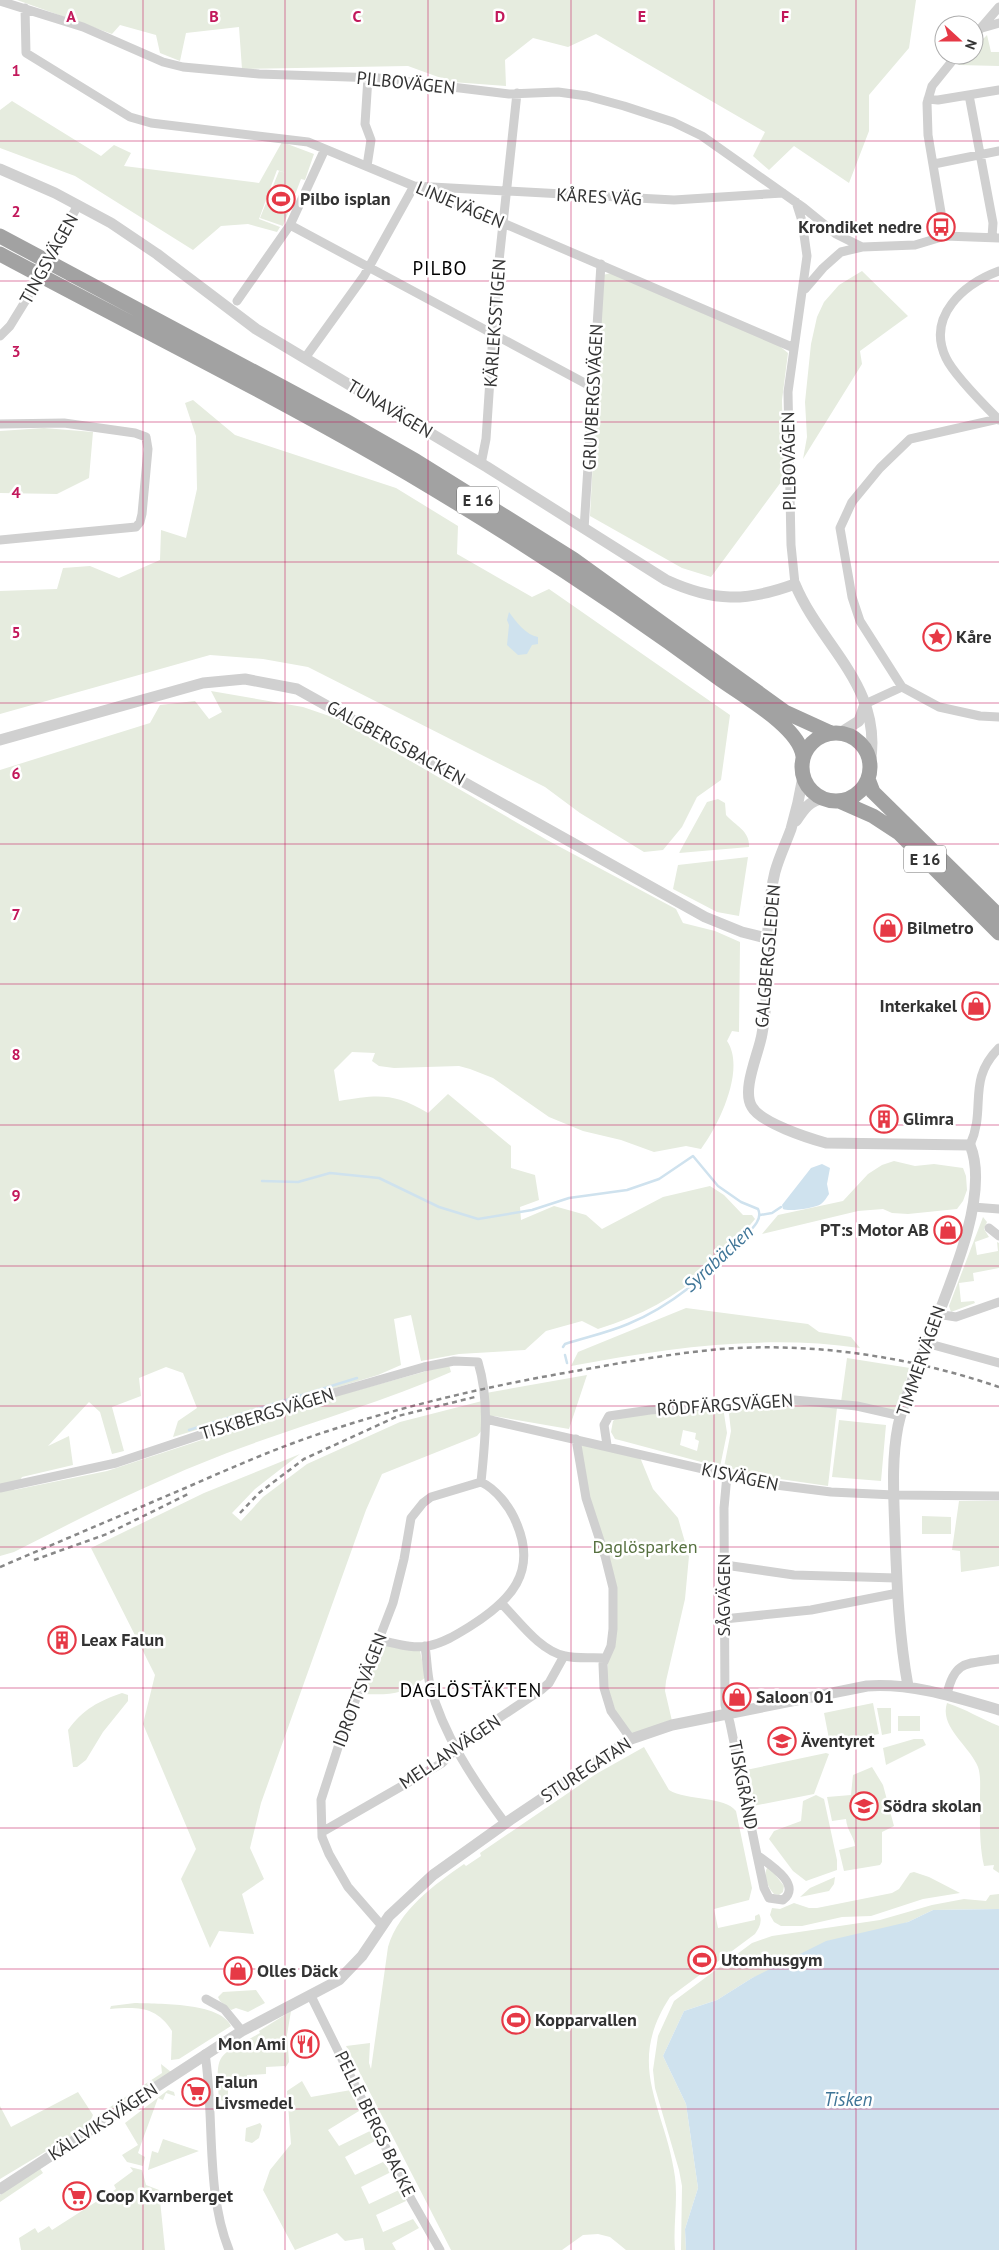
<svg xmlns="http://www.w3.org/2000/svg" width="999" height="2250" font-family="'PT Sans',sans-serif">
	<style>
		.green { fill: #e6ecdf; fill-rule: evenodd }
		.water { fill: #cfe2ee }
		.lines { fill: none; stroke-linecap: round; stroke-linejoin: round }
		.stream { stroke: #cfe2ee; stroke-width: 2.5 }
		.minor { stroke: #d0d0d0; stroke-width: 9 }
		.tertiary { stroke: #d0d0d0; stroke-width: 11 }
		.trunk { stroke: #a2a2a2; stroke-width: 15 }
		.rail { stroke: #888; stroke-width: 2.5; stroke-dasharray: 5 4; stroke-linecap: butt }
		.minor-bridge { stroke: #d0d0d0; stroke-width: 9 }
		.grid { fill: none; stroke: #c2185b; stroke-width: 1; stroke-opacity: 0.55 }
		.labels { text-anchor: middle; stroke-width: 5; stroke-linejoin: round; paint-order: stroke }
		.shield { fill: #fff; stroke: #707070; stroke-width: 1 }
		.shield-label { font-size: 16px; font-weight: bold; fill: #333 }
		.street-label { font-size: 18px; fill: #333; stroke: #fff }
		.poi-label { font-size: 18px; font-weight: bold; fill: #333; stroke: #fff; text-anchor: start }
		.park-label { font-size: 18px; fill: #56703f; stroke: #fff }
		.neighbourhood-label { font-size: 19px; letter-spacing: 1px; fill: #000; stroke: #fff }
		.water-label { font-size: 19px; font-style: italic; fill: #3f7597; stroke: #fff }
		.grid-label { font-size: 16px; text-anchor: middle; font-weight: bold; fill: #c2185b; stroke: #fff; stroke-width: 5; stroke-linejoin: round; paint-order: stroke }
	</style>
	<rect width="100%" height="100%" fill="#fff"/>
	<!-- green -->
	<path class="green" d="M17,0H916L909,48L869,95V131L849,183L794,146L769,170L753,156L765,132L596,34L568,47L533,38L505,60L506,86L452,82L408,66L242,69L239,27L186,33L180,61L160,53L156,35L120,25L112,34Z
		M987,35L991,52H999V66L958,65L967,55H974V48Z
		M12,101L101,156L114,145L131,153L124,166L259,183L282,142L314,154L305,180L301,179L283,226L260,218L279,171L286,173L277,170L259,219L280,227L277,232L248,224L221,226L193,250L75,176L0,148V110Z
		M862,271L908,316L860,351L862,364L803,459L807,437L805,402L811,344L817,317L824,302L839,285Z
		M611,273L777,344L788,353L782,400L784,478L711,577L682,568L590,516L603,275Z
		M193,400L235,435L396,488L458,526L457,554L532,597L549,589L730,715L721,780L697,797L682,827L663,850L644,852L580,813L545,787L308,667L263,659L210,655L0,714V591L57,589L63,568L90,566L119,578L160,560L161,530L186,538L197,489L196,436L185,403Z
		M44,428L93,432L89,478L57,494L0,493V431Z
		M211,691L303,707L338,719L547,840L676,909L683,923L715,931L740,942L739,1032L732,1031L727,1041C746,1069 719,1125 701,1149L686,1146L654,1152L621,1140L583,1131L549,1117L493,1078L470,1069L459,1066L394,1068L379,1066L372,1061L375,1053L352,1052L334,1070L339,1101C377,1095 393,1092 428,1113L448,1094L511,1146V1168L535,1175L539,1200L520,1207L521,1220L554,1206L586,1215L602,1229L663,1197L710,1186L724,1195L743,1215H752L755,1219C711,1273 665,1309 598,1329L582,1321L546,1331L525,1350L459,1354L421,1361L411,1315L394,1319L401,1365L378,1375L173,1437L178,1421L197,1408L183,1373L166,1367L139,1378L141,1396L112,1407L124,1451L112,1454L100,1412L89,1402L48,1446L69,1436L73,1465L22,1477L14,1490L107,1471L336,1396L449,1365L451,1372C378,1404 301,1425 227,1453C154,1481 84,1516 14,1552L0,1556V770L150,723L160,705L195,701L209,719L222,712Z
		M718,799L725,803L726,815C736,826 750,831 749,847L679,853L707,802Z
		M748,857L739,916L717,912L673,889L678,865Z
		M894,1161L915,1166L934,1164L963,1168L966,1176L967,1190L963,1201L957,1209L908,1214L892,1213L883,1209L858,1211L762,1234L778,1215L843,1201L868,1174L882,1165Z
		M983,1217L987,1222L984,1229L989,1237L975,1242L977,1255L998,1251L997,1242L999,1243V1268L973,1273L974,1281L959,1283L961,1302L974,1301L975,1303L951,1312L949,1306Z
		M686,1308L808,1324L819,1332L851,1337L860,1348C763,1334 666,1348 571,1366L578,1352Z
		M847,1358L910,1368L896,1412L841,1402Z
		M587,1375L569,1429L494,1416L477,1436L382,1474L366,1510L261,1803L250,1848L264,1879L242,1894L254,1934L219,1931L210,1948L181,1879L196,1849L143,1724L155,1675L91,1548L204,1493L300,1454L255,1489L232,1513L241,1521L263,1497L307,1464L400,1422L482,1401L486,1393Z
		M782,1403L837,1408L828,1486L766,1477L724,1467L731,1431L728,1406Z
		M723,1407L727,1433L720,1467L623,1441L615,1439L611,1432L613,1421L618,1417ZM683,1430L696,1433L695,1439L699,1441L697,1451L680,1445Z
		M839,1420L886,1425L881,1481L832,1477Z
		M580,1445L637,1450L653,1489L678,1518L689,1556L685,1599L666,1681L665,1691L672,1721L631,1736L605,1694L614,1596L592,1517Z
		M959,1501H999V1566L961,1572L960,1551L952,1550Z
		M922,1516L951,1517V1534H922Z
		M383,1642L420,1651L426,1677C404,1695 389,1695 363,1694Z
		M122,1693L128,1695V1701L103,1732L86,1760L77,1767H73L68,1730C83,1709 99,1701 122,1693Z
		M873,1703L879,1734L830,1744L824,1713Z
		M947,1703C966,1709 981,1719 999,1726V1873L993,1869L994,1865L984,1866C979,1844 980,1821 980,1797C980,1787 981,1776 978,1767C970,1746 939,1727 947,1703Z
		M877,1708H891V1733L882,1735Z
		M898,1716H920V1731H898Z
		M914,1739H923L926,1745L886,1765L883,1748Z
		M644,1747L669,1790C687,1801 725,1796 736,1811L752,1888L749,1900L714,1909L718,1928L755,1920V1916L759,1914C763,1921 759,1928 755,1934L670,1997C624,2067 666,2108 675,2177C678,2201 673,2226 675,2250H626L610,2237L598,2234L583,2235L562,2250H451L346,2046L370,2043L369,2063L371,2069L388,1947C399,1910 434,1885 464,1864L466,1866L481,1856L480,1853L596,1774Z
		M826,1753L829,1754L814,1794L753,1806L746,1770Z
		M872,1767L883,1785L894,1826L882,1832V1862L880,1865L844,1871L839,1850L855,1846C854,1836 847,1831 846,1819L832,1821L827,1797L851,1795L853,1775Z
		M816,1795L824,1799L837,1860V1870L806,1881L793,1871L769,1839L774,1831L801,1821L803,1801Z
		M767,1868H770L784,1886L783,1892L779,1895L774,1894C768,1888 763,1876 767,1868Z
		M914,1872L929,1877L960,1893L923,1899L871,1916L842,1917L802,1926H781L774,1922L770,1915L772,1908L780,1909L794,1903L809,1908H817L892,1893L899,1889L910,1873Z
		M835,1877L834,1884L829,1891L800,1897L810,1888Z
		M999,1894V1909L933,1910L908,1922L752,1978L717,2000L684,2011L663,2056L686,2104L698,2188L685,2229L686,2250H681L682,2186L679,2170L655,2088L653,2070L658,2036L674,2001L752,1943L772,1936L880,1920L932,1905L964,1899L986,1901L990,1895Z
		M256,1990L265,2003L248,2012L236,2008L231,2010L220,2001L218,1997L223,1992Z
		M135,2003C158,2004 220,2002 231,2026L179,2059L171,2060L172,2031C156,2006 138,2007 110,2009L111,2006Z
		M291,2011L287,2035L289,2062L285,2068V2066L266,2067V2074L247,2075V2082H228V2097L225,2101L219,2100C215,2049 218,2058 260,2033L259,2031Z
		M161,2064L171,2072L95,2121L98,2115L162,2073Z
		M302,2081L311,2097L351,2090L359,2111L328,2130L339,2146L370,2131L375,2141L345,2157L355,2175L383,2162L391,2172L361,2187L369,2204L399,2190L406,2201L376,2215L383,2232L413,2219L419,2228L392,2243L396,2250H365L363,2238L345,2241L337,2233L295,2250L263,2190L270,2170L291,2144L287,2091Z
		M168,2090L174,2092L175,2096L166,2093L163,2100L158,2098L140,2147L138,2153L145,2157L143,2166L127,2162L122,2155L138,2145L125,2123Z
		M78,2092L93,2115L88,2126L0,2179V2106L11,2127Z
		M260,2123L262,2126L259,2138L252,2143L245,2141L246,2128Z
		M163,2139L199,2151L148,2170L152,2151L158,2153Z
		M39,2167L43,2173L0,2202V2195Z
		M130,2167L142,2170L146,2185L159,2190L165,2250H21L19,2238L35,2228L38,2233L49,2226L52,2230L116,2189L114,2185L133,2171Z"/>
	<!-- water -->
	<path class="water" d="M509,612C516,622 526,635 538,637V644L532,645L527,654L518,655L507,645L509,625L507,620Z
		M822,1164L830,1168L827,1184L829,1194C827,1197 824,1202 821,1204C815,1208 789,1212 783,1209L782,1205L811,1168Z
		M999,1909V2250H686L685,2229L698,2188L686,2104L663,2056L684,2011L717,2000L752,1978L826,1941L908,1922L933,1910Z"/>
	<g class="lines">
		<!-- stream -->
		<path class="stream" d="M262,1181L298,1182L330,1173L379,1178L439,1207L478,1219L532,1210L569,1198L627,1190L659,1179L693,1156L718,1186L741,1202L758,1209C764,1221 748,1232 741,1240C708,1274 672,1306 628,1324C607,1333 586,1337 565,1344L563,1347
			M760,1215L772,1213L781,1207
			M565,1355L567,1363
			M189,1430L357,1378"/>
		<!-- minor -->
		<path class="minor" d="M0,1L83,27L163,62L183,67L259,74L378,78L509,94L558,92L587,96L624,106L673,122L702,136L804,208L836,234L862,247
			M25,8L26,53L130,117L151,123L308,142L503,223L794,348
			M982,28L999,23
			M974,36L999,7
			M969,95L993,223L992,237
			M928,99L938,100L999,90
			M934,164L999,151
			M367,166L371,140L365,124L368,77
			M290,225L592,387
			M61,236L78,205
			M945,236L999,238
			M999,271C964,284 926,316 946,358C953,373 986,407 999,420
			M805,289L823,268L841,252L862,247L915,245L945,236L928,135L927,103L932,86L957,55
			M237,301L290,225L325,149
			M0,336L10,326L26,300
			M305,358L364,276L414,186L674,200L783,193
			M998,419L910,439L880,468L852,502L840,528L852,597L860,621L902,687L939,707L980,716L999,717
			M0,424L64,423L135,433L146,437L148,449L142,514L140,522L136,527L0,540
			M481,464L486,439L496,289L517,93
			M584,529L601,264
			M795,584L791,545L788,392L807,256L802,221L796,202
			M865,704L902,687
			M970,1145C987,1108 966,1081 999,1048
			M973,1207L999,1209
			M989,1228L999,1236
			M937,1314L956,1317L999,1302
			M926,1343L999,1363
			M486,1419L768,1484L831,1492L894,1495L999,1496
			M576,1439L586,1498L605,1556L613,1588V1629L611,1646L603,1664L604,1688L611,1711L631,1739
			M607,1445L604,1425L609,1416L650,1410L784,1399L857,1406L901,1416
			M727,1475L724,1508L725,1705L730,1723L757,1855L764,1888L769,1898L783,1900C803,1885 769,1864 757,1855
			M0,1488L116,1463L281,1408L424,1367L454,1361L478,1362C490,1402 485,1441 481,1482
			M725,1565L794,1575L896,1578
			M502,1604C519,1621 540,1651 565,1656C578,1659 592,1657 605,1658
			M724,1619L811,1610L898,1593
			M379,1640C395,1643 412,1649 428,1646C443,1643 456,1635 469,1627C511,1601 538,1572 516,1522C510,1507 496,1489 481,1482
			M425,1646C427,1659 427,1672 430,1685C443,1735 474,1781 505,1823
			M947,1694C955,1659 968,1664 999,1659
			M322,1832L442,1763L463,1742L541,1690L549,1683L564,1656
			M382,1926L348,1887L329,1854L322,1837L321,1800L342,1735L393,1603L404,1559L411,1518L423,1503L431,1497L481,1482
			M311,1996L411,2199L440,2250
			M206,1999L224,2009L242,2031
			M205,2054C215,2118 205,2190 229,2250"/>
		<!-- tertiary -->
		<path class="tertiary" d="M0,169L55,193L111,223L157,254L256,329L487,467L666,580C714,602 746,602 795,584C821,647 884,687 870,764
			M840,733L859,721L865,704
			M0,740L203,683L245,679L297,689L705,917L742,932L766,938
			M803,777C800,795 796,812 791,829C786,843 779,857 775,872C762,925 772,980 762,1034C759,1053 741,1090 752,1107C761,1123 808,1138 826,1143L970,1145C998,1212 914,1353 898,1426C891,1462 894,1499 895,1535C897,1586 899,1637 908,1686
			M796,821C804,809 809,801 824,798
			M0,2189L242,2031L339,1980L362,1956L389,1916L433,1875L510,1820L631,1739L672,1725L867,1686C913,1683 955,1697 999,1710"/>
		<!-- trunk -->
		<path class="trunk" d="M0,236L344,420L416,461L573,559L785,712L831,733
			M0,254C136,327 276,396 409,474C515,537 618,604 717,677C741,695 799,726 803,756
			M802 767a34 34 0 1 1 68 0a34 34 0 1 1-68 0Z
			M868,779L873,792L999,916
			M839,801L873,816L899,833L999,933"/>
		<!-- rail -->
		<path class="rail" d="M240,1513L259,1493L304,1459L398,1416L475,1397
			M34,1560L107,1534L190,1493
			M0,1567C61,1541 122,1515 183,1489C231,1468 278,1447 328,1431C413,1403 499,1384 587,1369C631,1361 676,1353 721,1349C815,1342 911,1357 999,1387"/>
		<!-- minor-bridge -->
		<path class="minor-bridge" d="M26,300L61,236"/>
	</g>
	<!-- grid -->
	<path class="grid" d="M143,0V2250M285,0V2250M428,0V2250M571,0V2250M714,0V2250M856,0V2250M0,141H999M0,281H999M0,422H999M0,562H999M0,703H999M0,844H999M0,984H999M0,1125H999M0,1266H999M0,1406H999M0,1547H999M0,1688H999M0,1828H999M0,1969H999M0,2109H999"/>
	<!-- icons -->
	<defs>
		<g id="stadium-ring" transform="scale(1.4375)"><circle r="9.5" fill="#fff" stroke="#e63946" stroke-width="1.5"/><path d="M0-5a6.5 5 0 1 0 0 10a6.5 5 0 1 0 0-10ZM-3.5-1.8h7v3.6h-7Z" fill="#e63946"/></g>
		<g id="bus-ring" transform="scale(1.4375)"><circle r="9.5" fill="#fff" stroke="#e63946" stroke-width="1.5"/><path d="M-5-6H5V4H4V6H2V4H-2V6H-4V4H-5ZM-3.5-4V0h7V-4ZM-3.5 1.2v1.5H-2V1.2ZM2 1.2v1.5H3.5V1.2Z" fill="#e63946"/></g>
		<g id="sight-ring" transform="scale(1.4375)"><circle r="9.5" fill="#fff" stroke="#e63946" stroke-width="1.5"/><path d="M0-6L1.8-2.2L6-1.7L2.9 1.2L3.7 5.4L0 3.3L-3.7 5.4L-2.9 1.2L-6-1.7L-1.8-2.2Z" fill="#e63946"/></g>
		<g id="shop-ring" transform="scale(1.4375)"><circle r="9.5" fill="#fff" stroke="#e63946" stroke-width="1.5"/><path d="M-5-2.5h2.3a2.7 3.5 0 0 1 5.4 0H5L5.5 6h-11ZM-1.5-2.5h3a1.5 2.3 0 0 0-3 0Z" fill="#e63946"/></g>
		<g id="building-ring" transform="scale(1.4375)"><circle r="9.5" fill="#fff" stroke="#e63946" stroke-width="1.5"/><path d="M-4-6H4V6H1V3H-1V6H-4ZM-2.5-4.3h1.7v1.8h-1.7ZM.8-4.3h1.7v1.8H.8ZM-2.5-1h1.7V.8h-1.7ZM.8-1h1.7V.8H.8Z" fill="#e63946"/></g>
		<g id="school-ring" transform="scale(1.4375)"><circle r="9.5" fill="#fff" stroke="#e63946" stroke-width="1.5"/><path d="M0-5L7-2L0 1L-7-2ZM-4 1L0 2.5L4 1V4Q0 6-4 4Z" fill="#e63946"/></g>
		<g id="restaurant-ring" transform="scale(1.4375)"><circle r="9.5" fill="#fff" stroke="#e63946" stroke-width="1.5"/><path d="M-5-6h1v4h1v-4h1v4h1v-4h1v5L-1.5 .5V6h-2V.5L-5-1ZM5-6V6H3V1.5H1.5Q1.5-4 5-6Z" fill="#e63946"/></g>
		<g id="supermarket-ring" transform="scale(1.4375)"><circle r="9.5" fill="#fff" stroke="#e63946" stroke-width="1.5"/><path d="M-6-5.5h2.5l.6 2H6L4.5 2H-2.5L-4.4-4H-6ZM-1.5 3.2a1.3 1.3 0 1 0 .1 0ZM3 3.2a1.3 1.3 0 1 0 .1 0Z" fill="#e63946"/></g>
	</defs>
	<g fill-rule="evenodd">
		<use href="#stadium-ring" x="281" y="199"/>
		<use href="#bus-ring" x="941" y="227"/>
		<use href="#sight-ring" x="937" y="637"/>
		<use href="#shop-ring" x="888" y="928"/>
		<use href="#shop-ring" x="976" y="1006"/>
		<use href="#building-ring" x="884" y="1119"/>
		<use href="#shop-ring" x="948" y="1230"/>
		<use href="#building-ring" x="62" y="1640"/>
		<use href="#shop-ring" x="737" y="1697"/>
		<use href="#school-ring" x="782" y="1741"/>
		<use href="#school-ring" x="864" y="1806"/>
		<use href="#stadium-ring" x="702" y="1960"/>
		<use href="#shop-ring" x="238" y="1971"/>
		<use href="#stadium-ring" x="516" y="2020"/>
		<use href="#restaurant-ring" x="305" y="2044"/>
		<use href="#supermarket-ring" x="196" y="2092"/>
		<use href="#supermarket-ring" x="77" y="2196"/>
	</g>
	<g class="labels">
		<!-- shield labels -->
		<g class="shield">
			<rect x="457" y="486.5" width="42" height="27" rx="4"/>
			<rect x="904" y="845.5" width="42" height="27" rx="4"/>
		</g>
		<g class="shield-label">
			<text x="478" y="506">E 16</text>
			<text x="925" y="865">E 16</text>
		</g>
		<!-- street labels -->
		<g class="street-label">
			<text transform="translate(406 83) rotate(6)" y="6">PILBOVÄGEN</text>
			<text transform="translate(599 197) rotate(3)" y="6">KÅRES VÄG</text>
			<text transform="translate(460 205) rotate(23)" y="6">LINJEVÄGEN</text>
			<text transform="translate(49 259) rotate(-61)" y="6">TINGSVÄGEN</text>
			<text transform="translate(495 323) rotate(-86)" y="6">KÄRLEKSSTIGEN</text>
			<text transform="translate(593 397) rotate(-87)" y="6">GRUVBERGSVÄGEN</text>
			<text transform="translate(390 409) rotate(31)" y="6">TUNAVÄGEN</text>
			<text transform="translate(789 461) rotate(-91)" y="6">PILBOVÄGEN</text>
			<text transform="translate(396 743) rotate(29)" y="6">GALGBERGSBACKEN</text>
			<text transform="translate(768 956) rotate(-85)" y="6">GALGBERGSLEDEN</text>
			<text transform="translate(921 1361) rotate(-71)" y="6">TIMMERVÄGEN</text>
			<text transform="translate(725 1405) rotate(-4)" y="6">RÖDFÄRGSVÄGEN</text>
			<text transform="translate(267 1414) rotate(-17)" y="6">TISKBERGSVÄGEN</text>
			<text transform="translate(740 1477) rotate(12)" y="6">KISVÄGEN</text>
			<text transform="translate(724 1595) rotate(-90)" y="6">SÅGVÄGEN</text>
			<text transform="translate(360 1690) rotate(-69)" y="6">IDROTTSVÄGEN</text>
			<text transform="translate(450 1752) rotate(-34)" y="6">MELLANVÄGEN</text>
			<text transform="translate(586 1770) rotate(-33)" y="6">STUREGATAN</text>
			<text transform="translate(743 1785) rotate(79)" y="6">TISKGRÄND</text>
			<text transform="translate(103 2122) rotate(-33)" y="6">KÄLLVIKSVÄGEN</text>
			<text transform="translate(375 2124) rotate(64)" y="6">PELLE BERGS BACKE</text>
		</g>
		<!-- poi labels -->
		<g class="poi-label">
			<text x="300" y="205">Pilbo isplan</text>
			<text x="922" y="233" text-anchor="end">Krondiket nedre</text>
			<text x="956" y="643">Kåre</text>
			<text x="907" y="934">Bilmetro</text>
			<text x="957" y="1012" text-anchor="end">Interkakel</text>
			<text x="903" y="1125">Glimra</text>
			<text x="929" y="1236" text-anchor="end">PT:s Motor AB</text>
			<text x="81" y="1646">Leax Falun</text>
			<text x="756" y="1703">Saloon 01</text>
			<text x="801" y="1747">Äventyret</text>
			<text x="883" y="1812">Södra skolan</text>
			<text x="721" y="1966">Utomhusgym</text>
			<text x="257" y="1977">Olles Däck</text>
			<text x="535" y="2026">Kopparvallen</text>
			<text x="286" y="2050" text-anchor="end">Mon Ami</text>
			<text x="215" y="2088">Falun<tspan x="215" dy="21">Livsmedel</tspan></text>
			<text x="96" y="2202">Coop Kvarnberget</text>
		</g>
		<!-- park labels -->
		<g class="park-label">
			<text x="645" y="1553">Daglösparken</text>
		</g>
		<!-- neighbourhood labels -->
		<g class="neighbourhood-label">
			<text x="440" y="275">PILBO</text>
			<text x="471" y="1697">DAGLÖSTÄKTEN</text>
		</g>
		<!-- water labels -->
		<g class="water-label">
			<text transform="translate(718 1258) rotate(-43)" y="7">Syrabäcken</text>
			<text x="848" y="2106">Tisken</text>
		</g>
	</g>
	<g class="grid-label">
		<text x="71" y="22">A</text>
		<text x="214" y="22">B</text>
		<text x="357" y="22">C</text>
		<text x="500" y="22">D</text>
		<text x="642" y="22">E</text>
		<text x="785" y="22">F</text>
		<text x="16" y="76">1</text>
		<text x="16" y="217">2</text>
		<text x="16" y="357">3</text>
		<text x="16" y="498">4</text>
		<text x="16" y="638">5</text>
		<text x="16" y="779">6</text>
		<text x="16" y="920">7</text>
		<text x="16" y="1060">8</text>
		<text x="16" y="1201">9</text>
	</g>
	<!-- north arrow -->
	<g transform="translate(959 40) rotate(111)"><circle r="24" fill="#ffffff" stroke="#adadad"/>
	<path d="M0-4L9 19L0 12L-9 19Z" fill="#e63946"/>
	<text y="-8" font-size="14" font-weight="bold" text-anchor="middle" fill="#333333">N</text>
	</g>
</svg>
